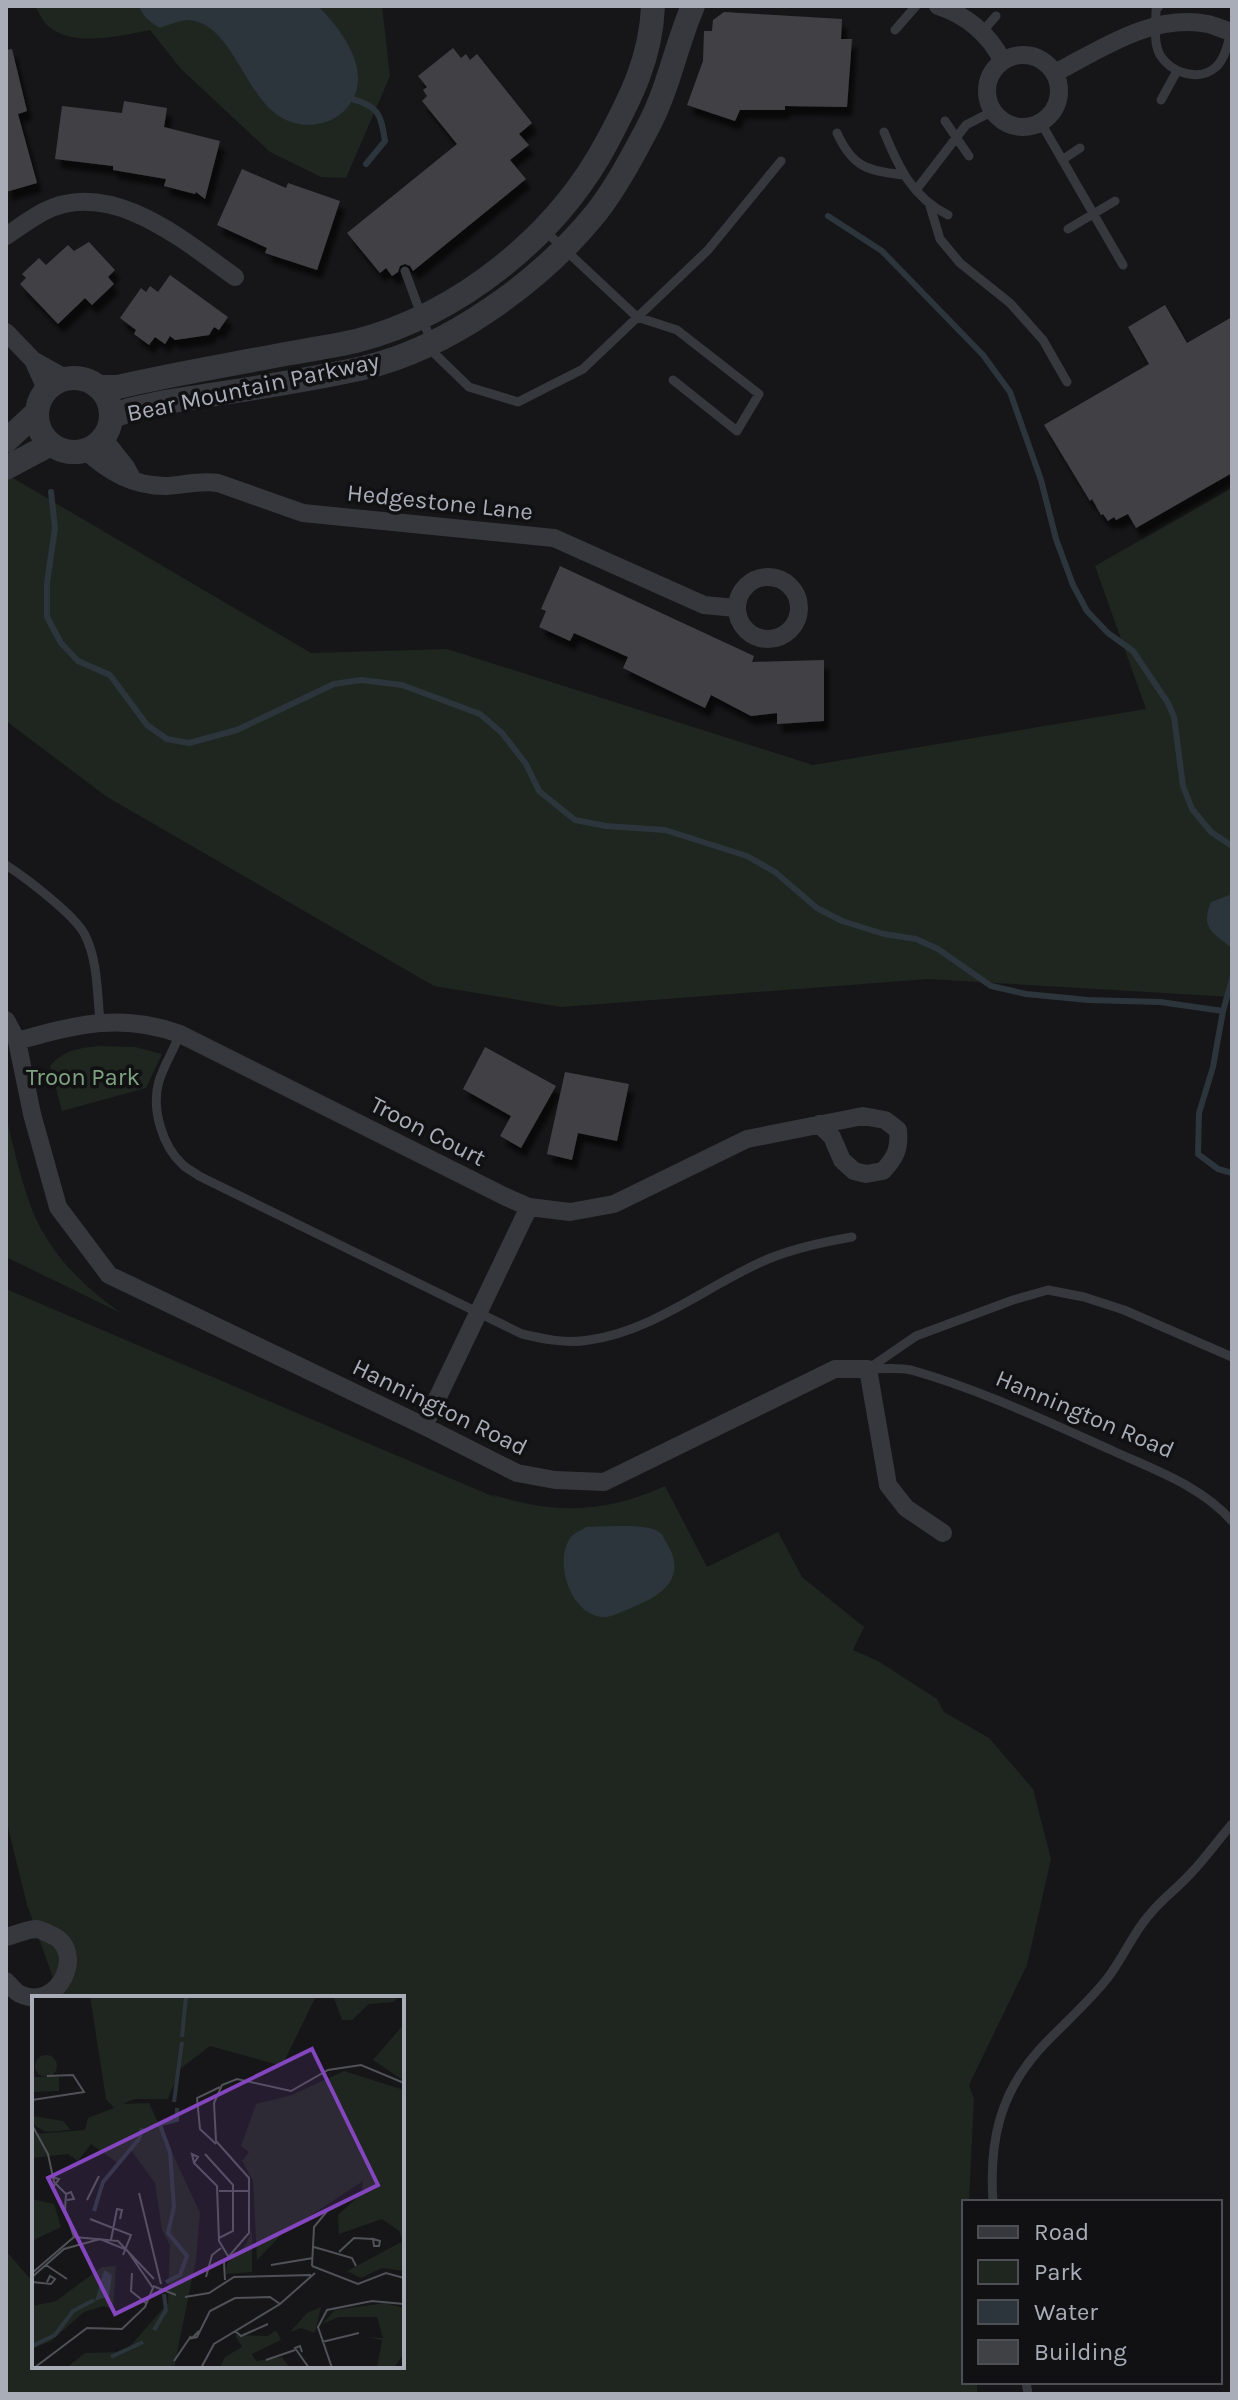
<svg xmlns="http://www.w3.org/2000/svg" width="1238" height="2400" font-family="Karla,sans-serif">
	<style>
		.green { fill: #1e261f }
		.water { fill: #2c353c }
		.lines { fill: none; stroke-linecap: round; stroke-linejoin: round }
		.stream { stroke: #2c353c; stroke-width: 6 }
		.building { fill: #404145; filter: url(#shadow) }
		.service { stroke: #37383d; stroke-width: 9 }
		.minor { stroke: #37383d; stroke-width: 18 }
		.tertiary { stroke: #37383d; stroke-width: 24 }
		.labels { text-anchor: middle; stroke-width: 7; stroke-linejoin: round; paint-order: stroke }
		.street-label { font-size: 24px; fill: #a8adb8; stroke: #111113 }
		.park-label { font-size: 24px; fill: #7fa381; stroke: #111113 }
		.inset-river { fill: none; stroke: #2c353c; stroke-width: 4 }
		.inset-road { fill: none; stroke: #505258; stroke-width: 2 }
		.view { fill: #8446be; fill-opacity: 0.15; stroke: #8446be; stroke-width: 4 }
		.inset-edge { fill: none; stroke: #a8adb8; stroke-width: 4 }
	</style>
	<defs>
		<filter id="shadow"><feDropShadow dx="5" dy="9" stdDeviation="2" flood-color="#0009"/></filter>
	</defs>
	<rect width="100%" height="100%" fill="#161618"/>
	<!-- green -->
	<path class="green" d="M35,6H382L390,76L346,178L321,177L270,152L181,69L150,30C119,36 69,49 45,23C41,18 38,11 35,6Z
		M6,474L311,653L447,649L813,765L1146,709L1095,566L1232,488V997L928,979L561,1007L434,986L107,797L6,721Z
		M99,1046L135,1047L162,1054L146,1088L62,1111L50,1066C63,1050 80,1048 99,1046Z
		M6,1117C14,1148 21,1182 33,1212C51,1255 83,1286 121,1313L6,1257Z
		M6,1289L499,1499L490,1494C554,1514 604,1514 665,1486L707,1567L778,1532L802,1577L864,1627L853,1650L878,1661L937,1699L944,1712L989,1738L1033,1789L1051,1859L1027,1965L969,2085L974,2099L969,2202H964V2382H977V2394H6V2251L34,2283V2366H402V1998H39L57,1989L27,1905L6,1819Z"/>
	<!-- water -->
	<path class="water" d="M139,6H318C336,24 359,53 358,80C356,115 321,132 291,122C245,107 236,24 189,20C180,20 168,25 160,28C150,22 142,16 139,6Z
		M1232,894V948C1213,933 1200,928 1211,902Z
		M586,1527C602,1527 647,1523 659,1532C663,1534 664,1539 666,1542C681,1565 676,1584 652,1598C648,1601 611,1617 607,1617C572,1620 552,1562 571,1537C574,1533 582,1530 586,1527Z"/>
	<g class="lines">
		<!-- stream -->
		<path class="stream" d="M352,99C379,106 381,115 385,141L366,164
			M828,216L882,251L983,355L1010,392L1041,480L1056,539L1073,585L1087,611L1108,633L1133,651L1168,703L1174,717L1183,786L1192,809L1211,832L1232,846
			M51,492L55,528L47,583V617L61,643L78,661L110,675L147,725L167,739L189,743L237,730L334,684L361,680L402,685L480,714L502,733L526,764L539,791L575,820L606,826L665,830L747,856L775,872L817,908L842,921L884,934L916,939L938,949L991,986L1026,994L1088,1000L1160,1002L1223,1011
			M1232,979L1223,1011L1213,1067L1199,1113L1198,1154L1218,1169L1232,1173"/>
	</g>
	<!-- building -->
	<path class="building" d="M724,12L842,19L841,39H852L847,107L785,106V110H740L735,121L687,105L703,61L704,31H712L713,20Z
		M453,48L461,58L466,54L470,60L477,54L532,123L519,134L529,145L510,160L526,179L413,271L410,266L405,264L400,266L398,272L392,276L386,268L380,273L347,233L457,144L422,101L427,96L423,90L427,87L418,76Z
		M12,49L27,111L18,114L37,183L6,192V50Z
		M124,101L167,108L164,127L220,141L205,199L196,192L195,194L164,186L166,179L113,170V166L55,159L62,106L122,113Z
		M242,169L286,188L288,183L340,201L317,270L265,253L267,248L217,225Z
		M89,242L115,270L108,277L114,284L92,305L85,298L58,324L20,284L26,278L22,274L39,258L46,265L68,245L74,251Z
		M170,275L228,317L219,330L214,327L209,335L175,340L170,336L165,344L155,337L149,345L134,334L136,330L120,318L141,288L146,292L150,286L158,292Z
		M1165,305L1187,343L1232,317V473L1136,528L1128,514L1116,520L1114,517L1108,521L1103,514L1101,515L1092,499L1090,501L1044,425L1149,364L1128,327Z
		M560,566L754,656L752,662L824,660V721L777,724V713L751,716L711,695L705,708L623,668L628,657L574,633L570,641L539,627L546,611L541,609Z
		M485,1047L556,1086L521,1148L500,1136L511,1116L463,1089Z
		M565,1072L629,1084L617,1141L578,1133L572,1160L547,1154Z"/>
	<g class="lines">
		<!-- service -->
		<path class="service" d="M1159,6L1156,10C1156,24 1153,42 1160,55C1171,73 1199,82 1216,67C1225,58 1228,44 1231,32
			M895,30L916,6
			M982,32L996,16
			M1161,100L1177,71
			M945,121L969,156
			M1041,123L1123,265
			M884,132C899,168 912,197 948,215
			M837,133C853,168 867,170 903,175
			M1062,160L1080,148
			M916,190L966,125L993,111
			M930,206L940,239L960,263L1010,303L1043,340L1067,382
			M1068,229L1115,201
			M545,231L637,317L677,330L759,394L737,431L673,380
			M405,271L436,355L469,387L518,402L583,369L708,250L781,161
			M6,865C26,878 75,915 85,935C98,961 97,993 100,1021
			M180,1034C174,1049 164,1065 159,1081C151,1108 162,1146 183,1165C187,1169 194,1172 199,1176L522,1334C544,1339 566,1344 589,1340C654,1331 709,1284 768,1259C795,1248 823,1242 852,1237
			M868,1369C881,1369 898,1367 911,1370C979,1389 1046,1421 1111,1450C1154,1470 1200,1485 1232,1521
			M868,1369L916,1336L1013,1300L1048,1290L1084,1297L1124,1310L1232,1357
			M993,2202C989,2143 999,2095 1039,2050C1061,2026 1086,2005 1106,1980C1123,1959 1132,1934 1150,1914C1163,1898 1180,1886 1193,1871C1207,1856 1219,1839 1232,1824
			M1026,2382L1028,2394"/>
		<!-- minor -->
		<path class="minor" d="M938,6C966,15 989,34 1002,60
			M987 91a36 36 0 1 1 72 0a36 36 0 1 1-72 0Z
			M1055,73C1101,49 1153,13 1208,24C1216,26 1224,30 1232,32
			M6,236C18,228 30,219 43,212C110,177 183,240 235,277
			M6,332L33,360L47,391
			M33,360L67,379
			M103,438L126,467L132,478
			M85,450C109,472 133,486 166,486C184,485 200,480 218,483L303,513L554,538L704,605L736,608
			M737 608a31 31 0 1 1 62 0a31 31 0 1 1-62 0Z
			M6,1020L17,1041L32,1114L58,1207L109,1275L424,1426L517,1473L555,1480L604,1482L835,1369H868L888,1485L906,1508L943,1533
			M17,1041C76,1025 120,1012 180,1034L506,1197L529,1207L570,1212L614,1204L747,1139L863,1116L885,1120L898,1130C900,1149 895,1158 883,1171L866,1174L854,1171L842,1160L832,1137L819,1124
			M424,1426L529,1207
			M6,1937C15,1935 27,1929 37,1929C38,1929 48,1933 49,1934C89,1948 59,2013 20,1994C15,1992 10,1985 6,1981"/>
		<!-- tertiary -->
		<path class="tertiary" d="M37 415a37 37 0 1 1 74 0a37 37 0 1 1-74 0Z
			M98,387H118C173,374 229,365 285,354C309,350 333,346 356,341C460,314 557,236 607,142C631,97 651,58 653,6
			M111,417L129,410L160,403C227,392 296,383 363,368C449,348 541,281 596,213C617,186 633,155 649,125C669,87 676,45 693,6
			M6,441L37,412
			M6,468L51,444"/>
	</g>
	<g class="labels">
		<!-- street labels -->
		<g class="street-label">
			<text transform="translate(253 387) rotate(-12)" y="8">Bear Mountain Parkway</text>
			<text transform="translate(440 502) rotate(6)" y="8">Hedgestone Lane</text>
			<text transform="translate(428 1131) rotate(27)" y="8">Troon Court</text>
			<text transform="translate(440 1407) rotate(26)" y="8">Hannington Road</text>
			<text transform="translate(1085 1414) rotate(23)" y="8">Hannington Road</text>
		</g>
		<!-- park labels -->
		<g class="park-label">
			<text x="83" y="1085">Troon Park</text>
		</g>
	</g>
	<!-- overview -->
	<g transform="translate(32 1996)">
		<rect width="372" height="372" fill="#161618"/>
		<path d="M58,0H284L250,70L178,50L148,73L136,103H102L91,108L117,107L168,217L164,263L142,372H34L53,357L93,356L136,307L138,249L130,234L123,187L99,154L86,167L59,148L46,165L36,158L0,162V133L3,138L53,134L56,122L82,112L74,103ZM301,0H368L361,6L337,8L320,24H310ZM372,28V85L341,64ZM3 70a11 11 0 1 1 22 0a11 11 0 1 1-22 0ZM312,75L372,94V275L350,272L329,282L315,275L371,245L367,235L350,223L307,238L306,219L329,198L331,185L249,239L225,264L221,184L210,165L217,156L209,150L224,108L260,99ZM2,81H27V95L2,96ZM0,120L31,125L39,134L14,136L3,130ZM0,203L22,208L29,231L0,245ZM220,234V276L194,278L195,267L214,249ZM84,270L81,314L72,310L52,316L19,345L0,353V310L24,305L70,271ZM353,307L372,312V357L362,372H345L350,344L335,341L351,342L345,321H307L290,328L303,314ZM289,311L283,337L269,332L258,336L275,317ZM244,334L249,344L220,358L224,365L250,361L258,372H188L193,361L210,351L203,339L236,340Z" fill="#1e261f"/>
		<path d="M72,274L80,279L77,300L63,305Z" fill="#2c353c"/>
		<path class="inset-river" d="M150,41L154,0M142,106L150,46M128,129L138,156L142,211L136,237L155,260L148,279L134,286M121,130L145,124V112M62,215L71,186L107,143L110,132M122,334L134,314L132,298M0,350L23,339L41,315L62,304M79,361L111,346"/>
		<path class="inset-road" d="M0,104L52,96L41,79L15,80M0,129L16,158L22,186L34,198M184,148L168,133L165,102L188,91M173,158L201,189V235L187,242M162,167L166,161L160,158L162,167L185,190L187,245L196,260M15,181L22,190L27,183L20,181M187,195H217M107,197L129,288M35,204L42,203L39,196L34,198L33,214L42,241M55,204L67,180M58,223L99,239L91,259M42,241L86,245L122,283M341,243L348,245L347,250H342ZM79,244L85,213L90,214L88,223M282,251L320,262L324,270M307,256L322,242L341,243M14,269L35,283M239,269L281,262M280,270L326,288L354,277L372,282M280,270L282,231L296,214M0,277L42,241M100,277L99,295L115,308M0,281L32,253L68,243L95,254L121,292L113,311L90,333L55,332L2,372M174,281L180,259L189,252M193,284L192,266L217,237V182L184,145L182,107L190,89L205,83L259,95L296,74L329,69L372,87M0,286L19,288L23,283L18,280L15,286M121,290L144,299M153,301L177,297L202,281L279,279M167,335L160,342L165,341L178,315L203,302L238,301L248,308M203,335L209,340L236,328M290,346L327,337M270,356L268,350L263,352L277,372M234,364L263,354M142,365L159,340M169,372L182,348L248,308L283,277M300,372L286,331L295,314L340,305L372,308"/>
		<path class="view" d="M280,53L346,189L83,318L16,182Z"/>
		<rect width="372" height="372" class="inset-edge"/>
	</g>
	<!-- border -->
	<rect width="1238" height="2400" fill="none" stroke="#a8adb8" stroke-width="16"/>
	<!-- legend -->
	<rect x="962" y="2200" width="260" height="184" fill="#111113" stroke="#4d4f55" stroke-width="2"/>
	<rect x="978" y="2226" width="40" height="12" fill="#37383d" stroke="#4d4f55" stroke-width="2"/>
	<text x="1034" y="2240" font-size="24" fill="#a8adb8">Road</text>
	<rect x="978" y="2260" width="40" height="24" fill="#1e261f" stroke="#4d4f55" stroke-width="2"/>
	<text x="1034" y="2280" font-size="24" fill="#a8adb8">Park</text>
	<rect x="978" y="2300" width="40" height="24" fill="#2c353c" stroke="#4d4f55" stroke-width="2"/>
	<text x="1034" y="2320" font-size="24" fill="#a8adb8">Water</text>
	<rect x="978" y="2340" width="40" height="24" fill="#404145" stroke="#4d4f55" stroke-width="2"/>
	<text x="1034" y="2360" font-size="24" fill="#a8adb8">Building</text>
</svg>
